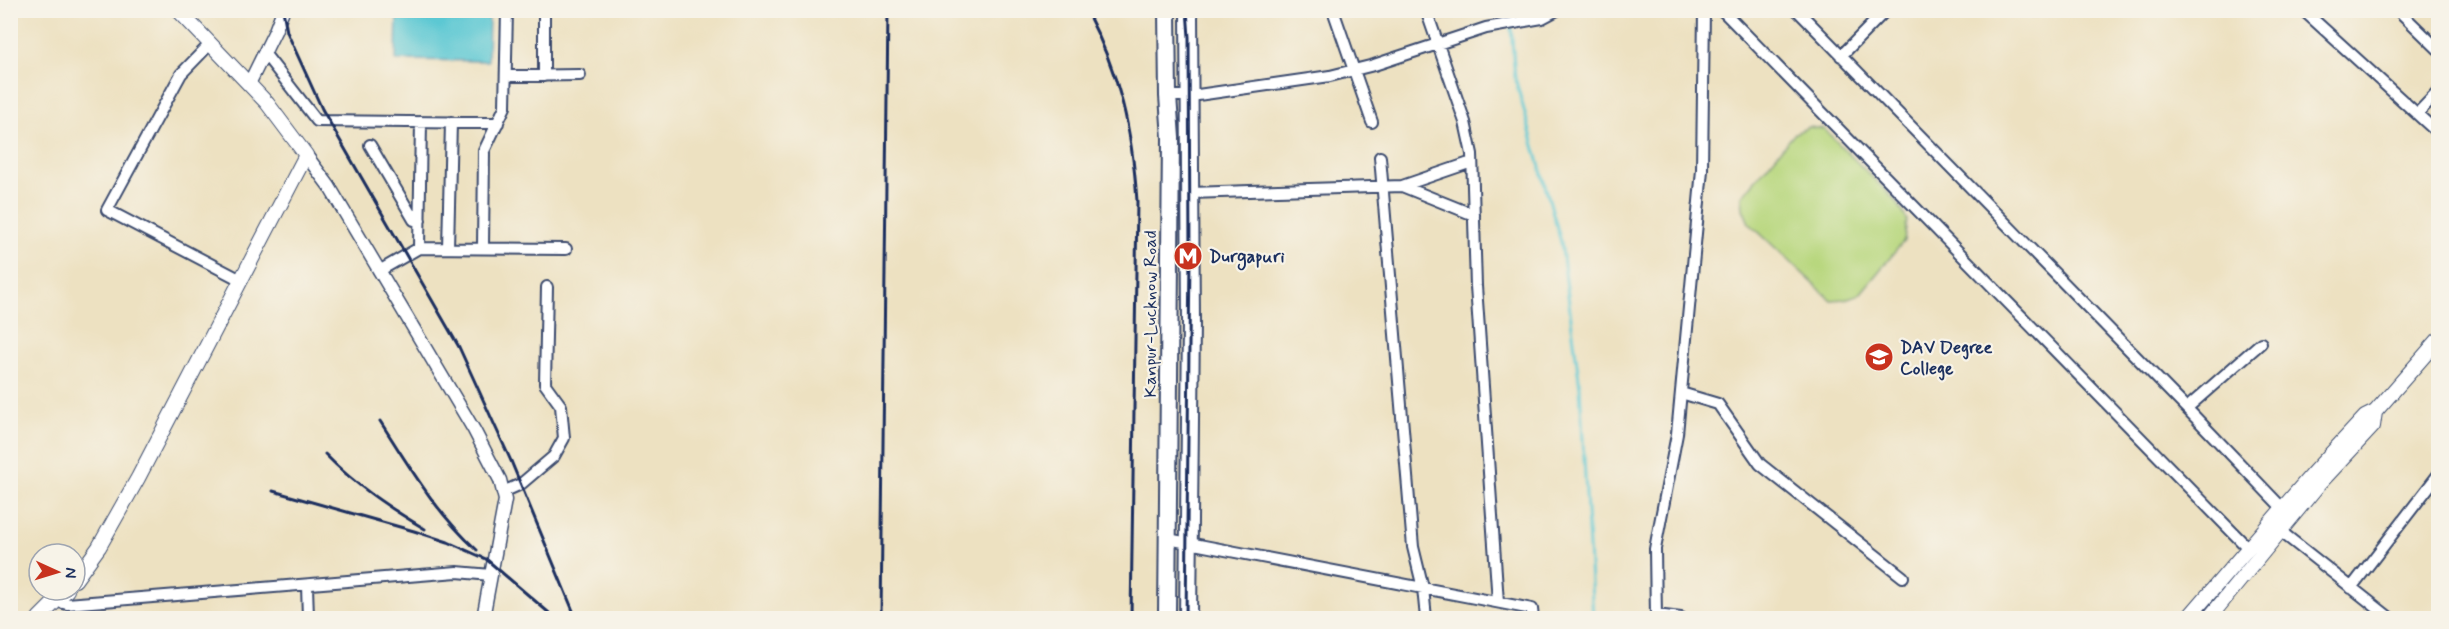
<svg xmlns="http://www.w3.org/2000/svg" width="2449" height="629" font-family="Mynerve,sans-serif">
	<style>
		.green { fill: #b8d77e; stroke: #6a836e; stroke-width: 1.5 }
		.water { fill: #5bc8d3; stroke: #3b7c98; stroke-width: 1.5 }
		.lines { fill: none; stroke-linecap: round; stroke-linejoin: round }
		.stream { stroke: #5bc8d3; stroke-width: 3 }
		.minor-casing { stroke: #3a4a6d; stroke-width: 14 }
		.tertiary-casing { stroke: #3a4a6d; stroke-width: 15 }
		.secondary-casing { stroke: #3a4a6d; stroke-width: 16 }
		.primary-casing { stroke: #3a4a6d; stroke-width: 20 }
		.minor { stroke: #fff; stroke-width: 10 }
		.tertiary { stroke: #fff; stroke-width: 12 }
		.secondary { stroke: #fff; stroke-width: 14 }
		.primary { stroke: #fff; stroke-width: 16 }
		.rail { stroke: #1b2f5e; stroke-width: 3 }
		.labels { text-anchor: middle; stroke-width: 4.5; stroke-linejoin: round; paint-order: stroke }
		.poi-label { font-size: 18px; font-weight: bold; fill: #1b2f5e; stroke: #f7f3e8; text-anchor: start }
		.street-label { font-size: 18px; fill: #1b2f5e; stroke: #f7f3e8 }
	</style>
	<rect width="100%" height="100%" fill="#f7f3e8"/>
	<filter id="ink" filterUnits="userSpaceOnUse"><feTurbulence type="fractalNoise" baseFrequency=".0167" numOctaves="2"/><feDisplacementMap in="SourceGraphic" scale="12" xChannelSelector="R" yChannelSelector="G"/><feConvolveMatrix kernelMatrix="1 2 1 2 8 2 1 2 1" color-interpolation-filters="sRGB"/></filter>
	<filter id="wash" filterUnits="userSpaceOnUse"><feTurbulence type="fractalNoise" baseFrequency=".008" numOctaves="4" result="noise"/><feDisplacementMap in="SourceGraphic" scale="24" xChannelSelector="R" yChannelSelector="G"/><feGaussianBlur stdDeviation="1.35" result="paint"/><feColorMatrix in="noise" values="0 0 0 0 0 0 0 0 0 0 0 0 0 0 0 0 0 1.4 0 .05"/><feComposite in="paint" operator="in"/></filter>
	<g filter="url(#wash)">
		<rect width="100%" height="100%" fill="#ede1c1"/>
		<!-- green -->
		<path class="green" d="M1809,127L1824,129L1897,202L1907,220L1904,241L1860,294L1845,299L1831,300L1749,223L1743,209L1742,196L1795,133Z"/>
		<!-- water -->
		<path class="water" d="M397,11H489L488,61L396,60Z"/>
		<g class="lines">
			<!-- stream -->
			<path class="stream" d="M1510,10L1511,21
				M1511,27L1515,78L1561,242L1580,387L1593,618"/>
		</g>
	</g>
	<g filter="url(#ink)">
		<g class="lines">
			<!-- minor casing -->
			<g class="minor-casing">
				<path id="minor" d="M1333,10L1372,122
					M1426,10L1465,122L1472,154L1476,286L1498,602
					M1722,10L2248,548
					M1797,10L2196,418L2287,513
					M2303,10L2438,133
					M2398,10L2438,49
					M210,44L181,74L107,210L241,280
					M264,53L317,121L498,123
					M1841,56L1886,10
					M506,76L580,75
					M544,76V10
					M1168,96H1191L1330,76L1374,65L1486,28L1542,18L1557,10
					M2417,114L2438,92
					M370,145L414,220H420
					M1380,157L1413,547L1423,588L1426,618
					M1402,186L1474,215
					M1191,193L1402,186L1472,162
					M419,248L421,122
					M448,248L451,122
					M483,248L484,151L505,107L507,10
					M379,271L419,248L566,249
					M1681,393L1718,404L1760,464L1903,577
					M2187,408L2261,343
					M503,492L521,484L554,456L564,438L561,406L545,384L547,287
					M2275,527L2390,618
					M1168,539L1532,609L1533,618
					M307,585L308,618
					M2351,588L2438,475
					M55,601L67,604L457,572L491,575
					M1656,615L1681,618
					M1656,618L1655,549L1677,434L1702,170L1704,10"/>
			</g>
			<!-- tertiary casing -->
			<g class="tertiary-casing">
				<path id="tertiary" d="M249,84L275,31L283,10
					M306,155L329,186L474,430L500,480L505,500L483,618"/>
			</g>
			<!-- secondary casing -->
			<g class="secondary-casing">
				<path id="secondary" d="M75,580L99,547L138,478L306,155L267,103L178,10
					M39,618L67,590
					M2188,618L2313,473L2365,417L2375,412L2438,340
					M2209,618L2319,484L2373,426L2375,412"/>
			</g>
			<!-- primary casing -->
			<g class="primary-casing">
				<path id="primary" d="M1167,618L1171,138L1168,96L1167,10
					M1188,618L1191,322L1189,10"/>
			</g>
			<!-- minor -->
			<use href="#minor" class="minor"/>
			<!-- tertiary -->
			<use href="#tertiary" class="tertiary"/>
			<!-- secondary -->
			<use href="#secondary" class="secondary"/>
			<!-- primary -->
			<use href="#primary" class="primary"/>
			<!-- rail -->
			<path class="rail" d="M283,10L287,32L322,109L459,347L511,461L576,618
				M1086,10C1120,75 1132,128 1137,201L1131,618
				M380,421C409,466 436,513 477,550
				M325,454C355,485 388,507 425,529
				M273,491L414,531L448,542L486,559L555,618
				M881,618L888,10
				M1186,618L1190,256L1189,37L1187,10"/>
		</g>
	</g>
	<!-- icons -->
	<defs>
		<g id="metro-disc" transform="scale(1.5)"><circle r="9.5" fill="#c8321e" stroke="#f7f3e8"/><path d="M-5.5 5V-5H-3L0 0L3-5H5.5V5H3V-.5L0 4L-3-.5V5Z" fill="#fff"/></g>
		<g id="university-disc" transform="scale(1.5)"><circle r="9.5" fill="#c8321e" stroke="#f7f3e8"/><path d="M0-5L7-2L0 1L-7-2ZM-4 1L0 2.5L4 1V4Q0 6-4 4Z" fill="#fff"/></g>
	</defs>
	<g fill-rule="evenodd">
		<use href="#metro-disc" x="1188" y="256"/>
		<use href="#university-disc" x="1879" y="357"/>
	</g>
	<g class="labels">
		<!-- poi labels -->
		<g class="poi-label">
			<text x="1209" y="262">Durgapuri</text>
			<text x="1900" y="353">DAV Degree<tspan x="1900" dy="21">College</tspan></text>
		</g>
		<!-- street labels -->
		<g class="street-label">
			<text transform="translate(1150 314) rotate(-90)" y="6">Kanpur-Lucknow Road</text>
		</g>
	</g>
	<!-- margin -->
	<rect width="2449" height="629" fill="none" stroke="#f7f3e8" stroke-width="36"/>
	<!-- north arrow -->
	<g transform="translate(57 572) rotate(94)"><circle r="28" fill="#f7f3e8" stroke="#9fa5b1" stroke-width="1.5"/>
	<path d="M0-4.5L10 22L0 15L-10 22Z" fill="#c8321e"/>
	<text y="-9" font-size="16" font-weight="bold" text-anchor="middle" fill="#1b2f5e">N</text>
	</g>
</svg>
